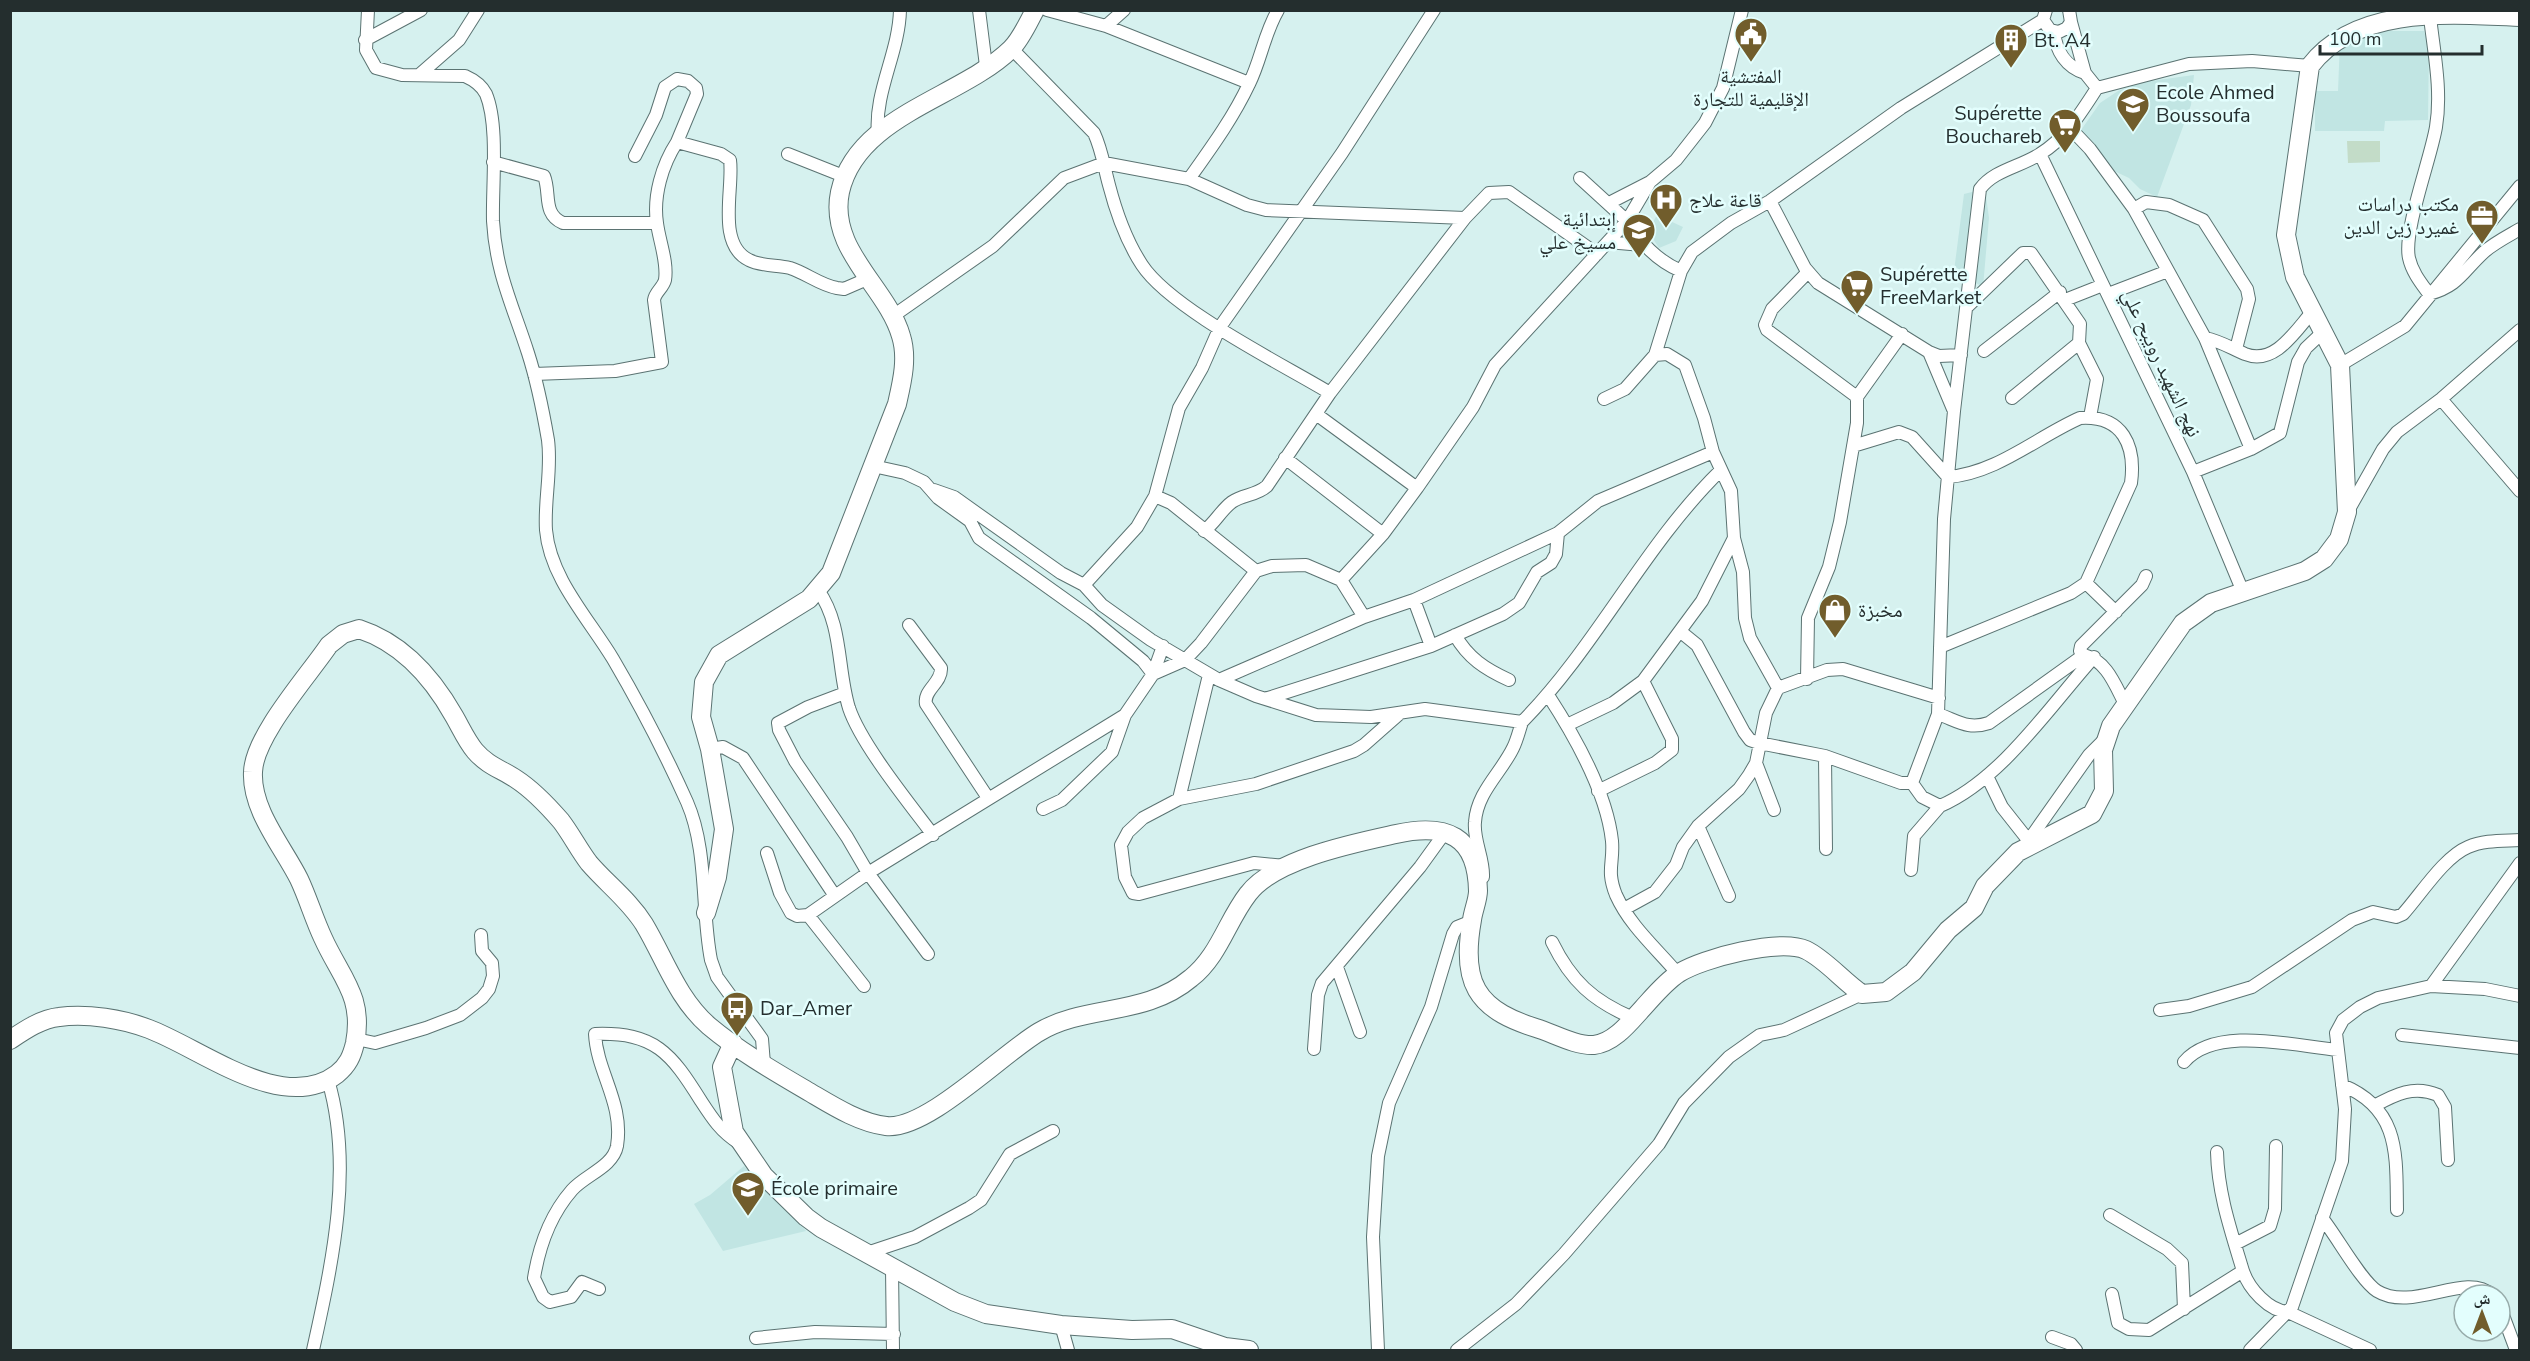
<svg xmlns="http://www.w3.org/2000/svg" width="2530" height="1361" font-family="'Nunito Sans','Noto Naskh Arabic',sans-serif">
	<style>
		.built { fill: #c1e5e3 }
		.grass { fill: #c3dcc8 }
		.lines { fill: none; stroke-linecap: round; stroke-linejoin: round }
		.street-casing { stroke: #5b7372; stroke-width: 14 }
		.secondary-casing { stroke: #5b7372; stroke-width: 20 }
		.street { stroke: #fff; stroke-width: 12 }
		.secondary { stroke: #fff; stroke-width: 18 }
		.labels { text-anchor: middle; stroke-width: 5; stroke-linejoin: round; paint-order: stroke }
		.poi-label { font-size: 20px; fill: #242e2e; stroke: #e3fefd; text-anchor: start }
		.street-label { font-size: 20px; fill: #242e2e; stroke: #e3fefd }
	</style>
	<rect width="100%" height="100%" fill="#d6f1ef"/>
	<!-- built -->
	<path class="built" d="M2371,31H2424L2429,46L2428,120L2385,121L2384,131H2315V91H2338L2340,41Z
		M2194,75L2191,105L2157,197L2140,189L2129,178L2112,170L2095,144L2081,130L2100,103L2118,91L2143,82Z
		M1980,190L1986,196L1989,218L1983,287L1954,271L1964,194Z
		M1657,215L1683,227L1676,241L1659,248L1648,231Z
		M744,1166L806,1231L723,1251L694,1204L710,1195Z"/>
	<!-- grass -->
	<path class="grass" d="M2347,141H2380V162L2348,163Z"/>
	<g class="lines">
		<!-- street casing -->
		<g class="street-casing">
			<path id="street" d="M368,10L366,50L376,68L402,75L465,76C474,80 482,86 486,94C499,125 492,187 493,221C496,273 513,306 528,353C537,381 543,411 548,440C552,470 544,500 546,530C550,578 589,619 613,659C640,705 665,753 687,802C708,850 701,909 711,960L717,977L762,1039L764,1064
				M979,10L986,66
				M1047,10L1106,26L1249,83
				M2046,10L2043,20L2050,30L2059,32L2067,28L2071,22L2069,10
				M2430,17C2434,53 2442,91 2436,127C2431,158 2403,231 2409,258C2412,272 2421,283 2429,294C2459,286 2463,271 2484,252C2494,243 2508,236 2520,229
				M2071,22L2085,73L2097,88
				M1106,26L1124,10
				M2054,32C2056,51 2066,67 2085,73
				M365,40L421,10
				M1012,49L1094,133C1102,150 1104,167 1109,185C1116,212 1127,242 1142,265C1171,309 1282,364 1330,393
				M419,75L459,40L478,10
				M2071,129L2090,149L2134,209L2205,338C2220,341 2231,348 2245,354C2275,366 2296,330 2313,311
				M878,134C874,92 899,53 900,10
				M788,154L846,177
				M2040,154L2193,472L2243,592
				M635,156L656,115L665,87L677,79L688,81L696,88L697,94L677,142L721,154L730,160C734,188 716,244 749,260C760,266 777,265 790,268C806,273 820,285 837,288L844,289L867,279
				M493,162L544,176C551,193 542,214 563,223H657C653,196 662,165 677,142
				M1189,179C1211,148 1233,118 1249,84C1261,60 1264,34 1278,10
				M1650,182L1627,221C1641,243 1656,260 1681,271L1692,252L1731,223L1770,201L1901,108L2043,20
				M1770,201L1805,268L1818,283L1929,352L1939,356L1961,355
				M1609,203L1650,182L1676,160L1705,123L1723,88L1742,10
				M2134,209L2146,202L2169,205L2203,220L2247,289L2249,299L2236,349
				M1608,242L1642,245
				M1808,272L1772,309L1765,325L1767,330L1857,397
				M2108,294L2168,271
				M2065,300L2103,285
				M1967,307L2023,253H2031L2080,324L2079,343L2097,379L2090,417
				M893,316L993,246L1064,178L1104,163L1189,179L1247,205L1266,210L1465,218
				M2205,338L2251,449
				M1984,351L2060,292
				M1929,352L1953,409
				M2340,365L2405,326L2520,186
				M534,374L615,371L662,362L654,300C655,292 663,288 665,280C668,262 659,240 657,223
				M2012,398L2079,343
				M1604,399L1625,389L1655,355L1681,271
				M2441,399L2520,491
				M1316,414L1417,488
				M1853,446L1899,432L1912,437L1948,477C1997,473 2037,437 2080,418C2123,415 2136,446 2131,483L2086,583L2071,593L1940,647
				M1285,458L1383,534
				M873,466L905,473L924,482L938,498L970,521L979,538L1091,618L1143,661L1153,674L1185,660L1201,643L1256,571L1272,566L1306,565L1341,580L1383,534L1417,488L1473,407L1495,365L1627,221L1580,178
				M2193,472L2251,449L2280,433L2298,362L2306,348L2324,331
				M934,490L954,497L1061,573L1084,585L1102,605L1151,640L1219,680L1256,696L1316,715L1371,717L1425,709L1522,722C1519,731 1517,740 1513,748C1501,773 1477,792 1475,822C1473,840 1484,858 1483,877
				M1155,496L1179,408L1202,368L1220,327L1342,153L1434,10
				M2348,511L2383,449L2397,432L2441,399L2520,330
				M1204,531C1215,523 1221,510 1232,502C1243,494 1256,496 1267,486L1330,393L1465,218L1489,193L1509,192L1597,254
				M2086,583L2116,612
				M1084,585L1137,527L1155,496L1171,503L1256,571
				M818,590C843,625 837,669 849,708C861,744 909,803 933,835
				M1364,617L1414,600L1558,533L1598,501L1713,452
				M909,625L941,668C942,683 923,690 926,704L988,798
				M1681,632L1697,645L1744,732L1750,740L1759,743L1825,756L1901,783H1912L1938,714
				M1455,635C1468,658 1485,669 1509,680
				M1431,646L1503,614L1519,603L1537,572L1551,563L1556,554L1558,533
				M2084,655L2080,651L2081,646L2142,585L2146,576
				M1807,679L1808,618L1829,567L1840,522L1857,423V397L1902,334
				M1219,680L1364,617L1341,580
				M1778,688L1827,670L1843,669L1939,698
				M845,693L808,707L778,723L779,730L795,761L847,837L868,873L928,954
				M1548,695C1574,735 1607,794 1612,841C1614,863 1606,870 1616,895C1630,926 1656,948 1678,974
				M1268,698L1431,646L1414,600
				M2125,704C2115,685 2107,661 2084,655L1989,723C1968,730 1958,721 1938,714L1944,519L1954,411L1980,189C1994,170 2020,167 2040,154C2066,138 2080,114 2097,88L2189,64L2252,61L2310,66
				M1522,722C1597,646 1644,545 1721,470
				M1567,725L1613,703L1643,681L1702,601L1734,538
				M710,749L723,747L743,758L835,896
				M1825,756L1826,849
				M1756,763L1774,810
				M1987,776L2002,807L2032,845
				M1912,783L1922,797L1940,806C2001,780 2050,706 2094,657
				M1598,791L1655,763L1672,750V739L1643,681
				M1179,799L1209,675
				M1043,809L1062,800L1112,752L1125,715
				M1698,826L1729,896
				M2029,840L2089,755L2104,740
				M767,853L780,893L791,913L797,916L808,915L868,873L1125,715L1153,674L1163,646
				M1285,866L1254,863L1139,894L1133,893L1125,877L1121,845L1128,832L1143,818L1179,799L1256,784L1354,751L1364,745L1398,715
				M1911,870L1914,836L1940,806
				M1624,909L1655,892L1676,865L1683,847L1698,826L1739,789L1749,775L1756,763L1766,713L1778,688L1750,638L1745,618L1743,572L1734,538L1731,491L1713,452L1704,418L1685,365L1667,354L1655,355
				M808,915L864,986
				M1552,942C1571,981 1593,1001 1633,1018
				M1337,967L1360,1032
				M2431,986L2520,863
				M2160,1010L2189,1006L2252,987L2352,920L2373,912L2396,917L2403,914C2421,894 2444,857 2468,847C2484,840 2502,841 2520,840
				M2402,1035L2520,1048
				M356,1039L375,1043L426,1028L460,1015L482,998L489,989L493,976L492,963L482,951L481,935
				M1314,1049L1318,995L1322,983L1420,867L1446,831
				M2184,1062C2216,1025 2294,1046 2338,1050
				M2342,1085C2401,1109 2396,1156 2397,1210
				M2374,1106C2396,1094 2414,1085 2438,1095L2445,1107L2448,1160
				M2217,1152C2218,1194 2231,1231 2243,1271
				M2110,1215L2167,1249L2182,1263L2184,1309
				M2322,1218C2336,1235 2361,1281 2377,1291C2413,1313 2465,1271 2492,1295
				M2235,1244L2270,1226L2275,1209L2276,1146
				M867,1253L915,1237L969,1208L981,1200L1010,1154L1053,1131
				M892,1268L893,1350
				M599,1289L582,1282L571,1297L550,1302L543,1297L534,1278C539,1247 551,1214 572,1190C585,1175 613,1167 617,1146C624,1103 597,1073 595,1034C655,1032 671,1053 701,1101C712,1118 721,1132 739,1143
				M2112,1294L2118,1323L2129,1329L2149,1330L2243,1271C2249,1289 2269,1311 2288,1312L2370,1350
				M2500,1307L2516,1350
				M1061,1325L1068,1350
				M2052,1337L2071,1344L2076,1350
				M756,1338L815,1332L894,1334
				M313,1350C332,1264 354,1167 328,1080
				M1378,1350L1373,1237L1378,1156L1389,1103L1431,1007L1453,934L1457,927L1472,921
				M1457,1350L1516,1304L1564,1254L1659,1144L1684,1103L1729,1057L1760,1035L1784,1030L1862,994
				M2250,1350L2292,1307L2342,1161L2345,1109L2336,1033L2343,1020L2360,1007L2378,998L2431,986L2485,989L2520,996"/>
		</g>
		<!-- secondary casing -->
		<g class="secondary-casing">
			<path id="secondary" d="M706,913L717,877L724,829L710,749L701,717L704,682L719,655L809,599L831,573L897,404C902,382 908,358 901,336C887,287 828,250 840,192C857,115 961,98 1011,49C1021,39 1028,23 1035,10
				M10,1040C25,1030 41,1019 59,1017C87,1013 123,1019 149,1029C202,1049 283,1115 337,1074C348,1065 352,1056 355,1043C364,996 341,978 323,938C314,919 308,898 299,879C283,847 251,810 253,772C254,736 308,676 329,645L343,634L359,629C402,643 432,677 454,716C461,728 466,740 475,751C488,766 501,769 516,779C533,790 548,806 561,821C571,834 579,850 589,863C607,884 629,900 644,924C665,959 677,998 709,1026C740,1052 777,1073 811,1093C833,1106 860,1123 886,1126C926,1131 1003,1053 1039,1032C1086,1004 1145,1017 1191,978C1219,956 1227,921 1248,894C1274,859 1355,843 1396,834C1446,823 1477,835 1478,891C1478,900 1473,911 1472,920C1468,942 1466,971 1477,990C1489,1011 1514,1021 1536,1028C1553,1033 1575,1046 1594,1045C1614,1043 1630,1022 1642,1009C1653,997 1665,982 1679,973C1703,958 1780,938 1806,950C1825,959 1844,982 1862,994L1886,992L1913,972L1948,930L1974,908L1985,886L2018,852L2092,814L2104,791L2103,750L2111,726L2183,623L2211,603L2305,571L2324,559L2339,539L2347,512L2340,365L2295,277L2286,235L2310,66C2356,5 2452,14 2520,17
				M733,1043L722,1067L734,1132L764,1176L806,1217L821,1228L955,1302L986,1314L1061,1325L1132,1330L1172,1329L1225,1347L1249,1350"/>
		</g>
		<!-- street -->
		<use href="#street" class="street"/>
		<!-- secondary -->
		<use href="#secondary" class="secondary"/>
	</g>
	<!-- icons -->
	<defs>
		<g id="civic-pin" transform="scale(1.725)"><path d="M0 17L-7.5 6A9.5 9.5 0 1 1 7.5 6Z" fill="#715d2c" stroke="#e3fefd"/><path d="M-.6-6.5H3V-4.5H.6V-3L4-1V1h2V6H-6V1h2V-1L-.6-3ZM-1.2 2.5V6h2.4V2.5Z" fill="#fff"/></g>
		<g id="building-pin" transform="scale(1.725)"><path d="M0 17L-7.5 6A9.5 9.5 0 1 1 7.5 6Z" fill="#715d2c" stroke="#e3fefd"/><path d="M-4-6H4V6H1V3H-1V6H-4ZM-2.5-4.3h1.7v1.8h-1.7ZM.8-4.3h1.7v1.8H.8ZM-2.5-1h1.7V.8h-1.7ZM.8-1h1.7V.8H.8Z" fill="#fff"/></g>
		<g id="school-pin" transform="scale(1.725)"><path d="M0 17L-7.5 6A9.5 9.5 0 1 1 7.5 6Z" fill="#715d2c" stroke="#e3fefd"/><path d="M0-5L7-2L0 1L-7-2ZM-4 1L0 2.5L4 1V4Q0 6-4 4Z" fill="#fff"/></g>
		<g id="supermarket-pin" transform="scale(1.725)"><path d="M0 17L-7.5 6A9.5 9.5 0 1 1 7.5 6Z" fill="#715d2c" stroke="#e3fefd"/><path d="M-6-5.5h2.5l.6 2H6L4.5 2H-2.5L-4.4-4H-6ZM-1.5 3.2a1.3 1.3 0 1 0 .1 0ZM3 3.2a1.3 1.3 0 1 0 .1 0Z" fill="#fff"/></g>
		<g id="hospital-pin" transform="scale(1.725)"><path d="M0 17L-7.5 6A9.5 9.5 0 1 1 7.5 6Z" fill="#715d2c" stroke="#e3fefd"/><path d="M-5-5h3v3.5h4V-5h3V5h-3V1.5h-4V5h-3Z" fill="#fff"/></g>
		<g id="office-pin" transform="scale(1.725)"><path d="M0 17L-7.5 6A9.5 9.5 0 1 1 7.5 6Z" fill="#715d2c" stroke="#e3fefd"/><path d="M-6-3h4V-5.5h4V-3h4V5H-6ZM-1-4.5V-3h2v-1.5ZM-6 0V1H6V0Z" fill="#fff"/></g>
		<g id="shop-pin" transform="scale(1.725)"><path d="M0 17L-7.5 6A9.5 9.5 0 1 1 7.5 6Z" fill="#715d2c" stroke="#e3fefd"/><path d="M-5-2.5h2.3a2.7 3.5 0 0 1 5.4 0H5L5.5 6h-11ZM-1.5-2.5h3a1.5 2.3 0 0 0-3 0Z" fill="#fff"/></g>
		<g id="bus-pin" transform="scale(1.725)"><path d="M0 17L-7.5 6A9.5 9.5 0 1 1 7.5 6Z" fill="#715d2c" stroke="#e3fefd"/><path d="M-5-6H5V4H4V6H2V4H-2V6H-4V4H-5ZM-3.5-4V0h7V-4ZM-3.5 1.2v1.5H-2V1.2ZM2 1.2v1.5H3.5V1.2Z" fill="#fff"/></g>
	</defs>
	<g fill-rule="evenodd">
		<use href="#civic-pin" x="1751" y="34"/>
		<use href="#building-pin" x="2011" y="40"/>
		<use href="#school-pin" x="2133" y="104"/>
		<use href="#supermarket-pin" x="2065" y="125"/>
		<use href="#hospital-pin" x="1666" y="200"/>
		<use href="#office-pin" x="2482" y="216"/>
		<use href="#school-pin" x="1639" y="230"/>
		<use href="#supermarket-pin" x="1857" y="286"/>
		<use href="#shop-pin" x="1835" y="610"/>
		<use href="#bus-pin" x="737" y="1008"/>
		<use href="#school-pin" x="748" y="1188"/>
	</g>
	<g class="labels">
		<!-- poi labels -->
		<g class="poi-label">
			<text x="2034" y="47">Bt. A4</text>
			<text x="1751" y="83" text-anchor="middle">المفتشية<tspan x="1751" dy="23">الإقليمية للتجارة</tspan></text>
			<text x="2156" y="99">Ecole Ahmed<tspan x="2156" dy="23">Boussoufa</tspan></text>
			<text x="2042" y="120" text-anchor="end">Supérette<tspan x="2042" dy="23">Bouchareb</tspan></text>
			<text x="1689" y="207">قاعة علاج</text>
			<text x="2459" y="211" text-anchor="end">مكتب دراسات<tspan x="2459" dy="23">غميرد زين الدين</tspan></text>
			<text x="1616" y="226" text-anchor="end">إبتدائية<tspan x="1616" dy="23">مسيخ علي</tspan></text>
			<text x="1880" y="281">Supérette<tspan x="1880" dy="23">FreeMarket</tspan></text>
			<text x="1858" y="617">مخبزة</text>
			<text x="760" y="1015">Dar_Amer</text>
			<text x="771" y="1195">École primaire</text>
		</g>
		<!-- street labels -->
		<g class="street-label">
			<text transform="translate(2162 363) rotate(65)" y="7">نهج الشهيد رويبح علي</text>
		</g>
	</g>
	<!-- border -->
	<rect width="2530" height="1361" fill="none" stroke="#242e2e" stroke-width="24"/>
	<!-- north arrow -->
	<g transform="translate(2482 1313)"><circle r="28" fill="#e3fefd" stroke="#97abaa" stroke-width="1.5"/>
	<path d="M0-4.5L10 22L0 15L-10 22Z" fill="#715d2c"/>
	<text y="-9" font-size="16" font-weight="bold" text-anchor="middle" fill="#242e2e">ش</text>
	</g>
	<!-- scale -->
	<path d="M2320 45v9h162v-9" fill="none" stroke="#242e2e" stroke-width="3"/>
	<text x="2329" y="45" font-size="18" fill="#242e2e" stroke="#e3fefd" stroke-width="4.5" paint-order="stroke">100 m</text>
</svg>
